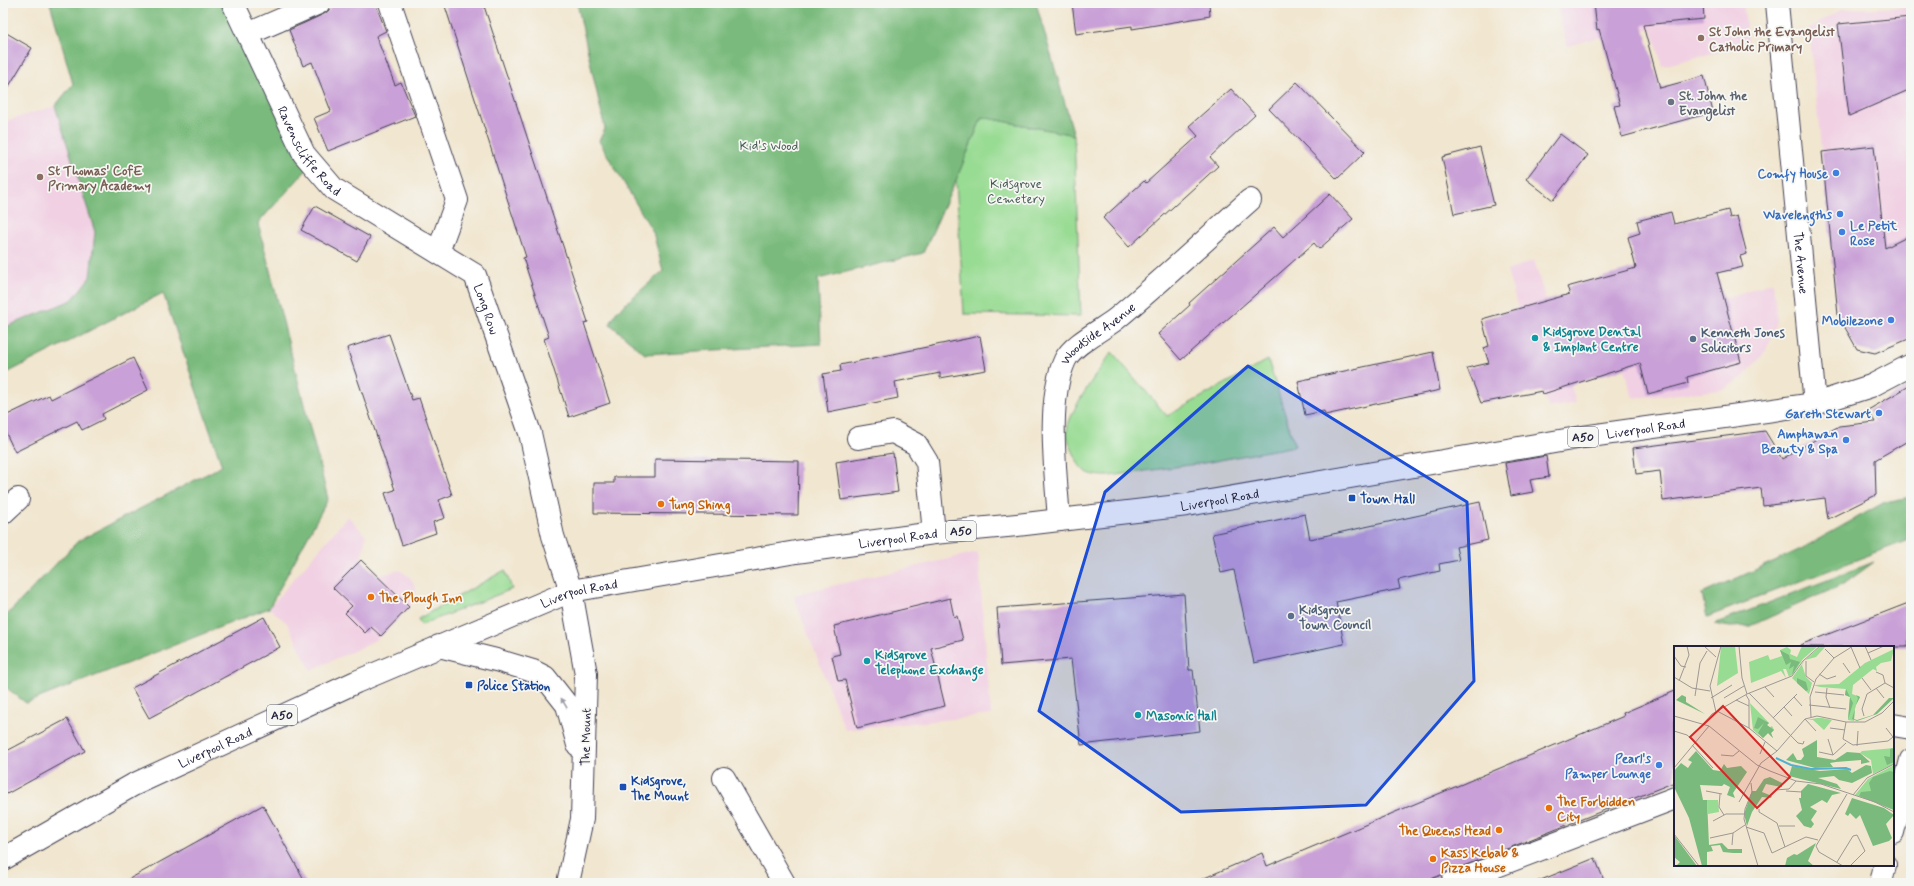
<svg xmlns="http://www.w3.org/2000/svg" width="1914" height="886" font-family="Mynerve,sans-serif">
	<style>
		.built { fill: #f1d0e3 }
		.green { fill: #98db93; stroke: #5d7e67 }
		.forest { fill: #7abb7d; stroke: #4e6e5c }
		.building { fill: #c9a0d7 }
		.lines { fill: none; stroke-linecap: round; stroke-linejoin: round }
		.minor-casing { stroke: #413f51; stroke-width: 24 }
		.major-casing { stroke: #413f51; stroke-width: 24 }
		.minor { stroke: #fff; stroke-width: 22 }
		.major { stroke: #fff; stroke-width: 22 }
		.oneway { fill: #9c9ca7 }
		.marked { fill: #1d4ed8; fill-opacity: 0.2; stroke: #1d4ed8; stroke-width: 3; stroke-linejoin: round }
		.education-dot { fill: #8d6e63; stroke: #f6f6f2; stroke-width: 1.5 }
		.worship-dot { fill: #6b7280; stroke: #f6f6f2; stroke-width: 1.5 }
		.shop-dot { fill: #3f7fe0; stroke: #f6f6f2; stroke-width: 1.5 }
		.culture-dot { fill: #0f9aa8; stroke: #f6f6f2; stroke-width: 1.5 }
		.service-dot { fill: #5c6f8a; stroke: #f6f6f2; stroke-width: 1.5 }
		.transit-dot { fill: #1a4fb4; stroke: #f6f6f2; stroke-width: 1.5 }
		.food-dot { fill: #e8710a; stroke: #f6f6f2; stroke-width: 1.5 }
		.labels { text-anchor: middle; stroke-width: 3.5; stroke-linejoin: round; paint-order: stroke }
		.shield { fill: #f6f6f2; stroke: #626272; stroke-width: 1 }
		.shield-label { font-size: 12px; font-weight: bold; fill: #22223b }
		.education-label { font-size: 13px; font-weight: bold; fill: #785e54; stroke: #f6f6f2; text-anchor: start }
		.worship-label { font-size: 13px; font-weight: bold; fill: #5b616d; stroke: #f6f6f2; text-anchor: start }
		.park-label { font-size: 13px; fill: #455a55; stroke: #f6f6f2 }
		.street-label { font-size: 13px; fill: #22223b; stroke: #f6f6f2 }
		.shop-label { font-size: 13px; font-weight: bold; fill: #366cbe; stroke: #f6f6f2; text-anchor: end }
		.culture-label { font-size: 13px; font-weight: bold; fill: #0d838f; stroke: #f6f6f2; text-anchor: start }
		.service-label { font-size: 13px; font-weight: bold; fill: #4e5e75; stroke: #f6f6f2; text-anchor: start }
		.transit-label { font-size: 13px; font-weight: bold; fill: #164399; stroke: #f6f6f2; text-anchor: start }
		.food-label { font-size: 13px; font-weight: bold; fill: #c56008; stroke: #f6f6f2; text-anchor: start }
		.inset-river { fill: none; stroke: #52afd0; stroke-width: 2 }
		.inset-road { fill: none; stroke: #9e9894; stroke-width: 1 }
		.view { fill: #d62828; fill-opacity: 0.15; stroke: #d62828; stroke-width: 2 }
		.inset-edge { fill: none; stroke: #22223b; stroke-width: 2 }
	</style>
	<rect width="100%" height="100%" fill="#f6f6f2"/>
	<filter id="ink" filterUnits="userSpaceOnUse"><feTurbulence type="fractalNoise" baseFrequency=".025" numOctaves="2"/><feDisplacementMap in="SourceGraphic" scale="8" xChannelSelector="R" yChannelSelector="G"/><feConvolveMatrix kernelMatrix="1 2 1 2 8 2 1 2 1" color-interpolation-filters="sRGB"/></filter>
	<filter id="wash" filterUnits="userSpaceOnUse"><feTurbulence type="fractalNoise" baseFrequency=".012" numOctaves="4" result="noise"/><feDisplacementMap in="SourceGraphic" scale="16" xChannelSelector="R" yChannelSelector="G"/><feGaussianBlur stdDeviation="0.9" result="paint"/><feColorMatrix in="noise" values="0 0 0 0 0 0 0 0 0 0 0 0 0 0 0 0 0 1.4 0 .05"/><feComposite in="paint" operator="in"/></filter>
	<g filter="url(#wash)">
		<rect width="100%" height="100%" fill="#f1e6cf"/>
		<!-- built -->
		<path class="built" d="M1556,3H1743L1749,44L1662,66L1653,31L1634,28L1567,46Z
			M1911,7V334L1893,346L1875,353L1857,349L1838,315L1809,29L1842,9Z
			M55,106L95,232L90,277L72,300L3,328V122Z
			M1534,260L1576,403L1549,408L1543,394L1507,271Z
			M1773,282L1777,321L1772,337L1762,356L1743,377L1723,390L1633,398L1614,335Z
			M348,516L366,536L361,560L377,576L399,570L410,577L416,588L415,599L409,607L381,636L367,645L311,670L287,623L269,608Z
			M978,552L991,715L845,730L793,595Z"/>
		<!-- green -->
		<path class="green" d="M982,117L1074,135L1081,316L964,314L956,180Z
			M1112,352L1167,416L1268,360L1295,446L1204,463L1109,476C1092,476 1081,474 1075,456C1072,449 1067,440 1067,433C1066,414 1100,369 1112,352Z
			M505,570L512,589L421,625L418,619Z"/>
		<!-- forest -->
		<path class="forest" d="M50,3H233L312,164L258,223L328,499L269,608L26,703L3,685V619L78,541L222,466L163,293L3,375V328L72,300L90,277L95,232L55,106L73,84Z
			M577,3H1036L1074,135L982,117L956,180L923,253L818,279L821,344L645,354L610,324L617,311L663,271L653,232L599,141L605,129Z
			M1911,497V539L1707,617L1702,594L1801,549L1885,502Z
			M1874,562L1844,584L1750,626L1730,627L1714,624Z"/>
		<g id="blocks">
			<!-- building -->
			<path class="building" d="M331,3H375L386,31L376,36L395,85L401,82L415,116L328,151L314,118L331,111L312,62L303,66L289,30L324,14L329,10Z
				M444,3H483L588,322L584,323L610,403L569,417L544,339L549,337L523,258L526,257Z
				M1072,3H1209L1210,16L1132,29V26L1076,34Z
				M1594,3H1703L1704,19L1643,25L1660,88L1704,76L1713,112L1622,137L1614,106L1620,105L1599,29L1597,30Z
				M1911,17V89L1849,116L1838,24Z
				M3,31L32,48L3,96Z
				M1297,82L1365,152L1337,179L1269,109Z
				M1231,89L1255,115L1210,157L1218,166L1129,247L1103,218L1144,181L1146,183L1198,136L1189,126Z
				M1560,134L1588,155L1553,200L1526,179Z
				M1874,146L1885,248L1911,235V338L1875,353L1857,349L1838,315L1822,152Z
				M1480,147L1494,205L1454,214L1442,157Z
				M1330,194L1353,219L1319,249L1314,243L1181,360L1158,334L1190,305L1189,303L1274,227L1283,237Z
				M315,206L370,237L357,261L301,230Z
				M1728,210L1730,218L1737,216L1747,254L1740,256L1743,267L1717,273L1741,362L1687,377L1688,383L1648,394L1640,363L1543,394L1542,391L1481,403L1467,368L1489,363L1484,348L1489,346L1482,319L1570,294L1567,287L1636,268L1628,237L1640,233L1637,221L1671,212L1674,224Z
				M389,334L412,400L419,398L452,495L439,500L445,518L433,522L436,533L402,545L385,493L395,490L347,348Z
				M980,336L986,370L940,378V373L895,382L898,398L828,412L823,374L841,371L840,365Z
				M1433,352L1440,390L1325,415L1324,411L1305,415L1298,381Z
				M133,358L148,390L102,414L104,419L82,430L77,421L15,452L3,427V417L49,395L51,399Z
				M1911,385V439L1875,460L1876,495L1828,519L1825,498L1763,506L1761,488L1663,501L1660,471L1636,474L1633,448L1765,431L1782,459L1839,426L1875,422L1868,410Z
				M893,453L898,492L841,500L836,462Z
				M1546,456L1549,477L1530,480L1533,492L1511,496L1505,463Z
				M655,459L799,461L798,515L594,513V483H614V477H655Z
				M1480,502L1488,540L1456,547L1459,560L1439,564L1440,571L1398,580L1400,589L1336,602L1344,644L1254,663L1234,570L1221,573L1212,534L1305,514L1310,539Z
				M361,560L409,607L381,636L371,627L365,633L345,613L352,606L333,588Z
				M1184,594L1189,670H1193L1200,731L1081,745L1071,659L1001,665L997,608Z
				M950,598L954,617L957,616L963,640L931,648L945,706L857,728L845,680L838,681L832,656L840,654L834,626Z
				M1911,602V628L1907,647H1800V645Z
				M264,617L280,647L149,718L132,688Z
				M1675,691V782L1421,883H1193L1262,853L1267,866L1624,716L1623,713Z
				M67,719L85,751L3,796V753Z
				M263,805L306,883H122Z
				M1595,858L1605,883H1536V882Z"/>
		</g>
	</g>
	<g filter="url(#ink)">
		<use href="#blocks" fill-opacity="0" stroke="#413f51" stroke-width="1"/>
		<g class="lines">
			<!-- minor casing -->
			<g class="minor-casing">
				<g id="minor">
					<path id="s1" d="M233,3L304,154L334,189L475,275L530,433L553,536L571,591L586,674L582,819L568,883"/>
					<path d="M390,3L457,200L438,252"/>
					<path d="M248,34L319,3"/>
					<path d="M858,438L893,432L916,444L927,462L934,533"/>
					<path d="M3,513L18,499"/>
					<path id="s2" d="M1059,520C1056,475 1046,401 1065,360C1073,344 1102,330 1116,319C1162,281 1206,239 1250,200"/>
					<path d="M439,646L496,660L533,671L545,677L567,705L578,745"/>
					<path d="M1893,725L1911,728"/>
					<path d="M724,778L784,883"/>
					<path d="M1893,832L1911,760"/>
					<path d="M1452,883L1675,798"/>
					<path d="M1881,883L1885,865"/>
				</g>
			</g>
			<!-- major casing -->
			<g class="major-casing">
				<g id="major">
					<path id="s3" d="M1777,3L1815,404"/>
					<path id="s4" d="M3,859L133,785L356,682L571,591L796,552L934,533L1017,525L1187,505L1583,437L1815,404L1871,386L1911,365"/>
				</g>
			</g>
			<!-- minor -->
			<use href="#minor" class="minor"/>
			<!-- major -->
			<use href="#major" class="major"/>
		</g>
		<!-- one-way arrows -->
		<defs><path id="oneway-solid" d="M-6-.8H1V-3.2L6.5 0L1 3.2V.8H-6Z"/></defs>
		<use class="oneway" href="#oneway-solid" transform="translate(564 703) rotate(-121)"/>
	</g>
	<!-- marked area -->
	<path class="marked" d="M1248,366L1467,502L1474,681L1366,805L1181,812L1039,711L1105,492Z"/>
	<!-- markers -->
	<g class="education-dot">
		<circle cx="1701" cy="38" r="4"/>
		<circle cx="40" cy="177" r="4"/>
	</g>
	<circle class="worship-dot" cx="1671" cy="102" r="4"/>
	<g class="shop-dot">
		<circle cx="1836" cy="173" r="4"/>
		<circle cx="1840" cy="214" r="4"/>
		<circle cx="1842" cy="232" r="4"/>
		<circle cx="1891" cy="320" r="4"/>
		<circle cx="1879" cy="413" r="4"/>
		<circle cx="1846" cy="440" r="4"/>
		<circle cx="1659" cy="765" r="4"/>
	</g>
	<g class="culture-dot">
		<circle cx="1535" cy="338" r="4"/>
		<circle cx="867" cy="661" r="4"/>
		<circle cx="1138" cy="715" r="4"/>
	</g>
	<g class="service-dot">
		<circle cx="1693" cy="339" r="4"/>
		<circle cx="1291" cy="616" r="4"/>
	</g>
	<g class="transit-dot">
		<rect x="1348" y="494" width="8" height="8" rx="2"/>
		<rect x="465" y="681" width="8" height="8" rx="2"/>
		<rect x="619" y="783" width="8" height="8" rx="2"/>
	</g>
	<g class="food-dot">
		<circle cx="661" cy="504" r="4"/>
		<circle cx="371" cy="597" r="4"/>
		<circle cx="1549" cy="808" r="4"/>
		<circle cx="1499" cy="830" r="4"/>
		<circle cx="1433" cy="859" r="4"/>
	</g>
	<g class="labels">
		<!-- shield labels -->
		<g class="shield">
			<rect x="1568" y="427" width="30" height="20" rx="3"/>
			<rect x="946" y="521" width="30" height="20" rx="3"/>
			<rect x="267" y="705" width="30" height="20" rx="3"/>
		</g>
		<g class="shield-label">
			<text x="1583" y="441">A50</text>
			<text x="961" y="535">A50</text>
			<text x="282" y="719">A50</text>
		</g>
		<!-- education labels -->
		<g class="education-label">
			<text x="1709" y="36">St John the Evangelist<tspan x="1709" dy="15">Catholic Primary</tspan></text>
			<text x="48" y="175">St Thomas' CofE<tspan x="48" dy="15">Primary Academy</tspan></text>
		</g>
		<!-- worship labels -->
		<g class="worship-label">
			<text x="1679" y="100">St. John the<tspan x="1679" dy="15">Evangelist</tspan></text>
		</g>
		<!-- park labels -->
		<g class="park-label">
			<text x="769" y="150">Kid's Wood</text>
			<text x="1016" y="188">Kidsgrove<tspan x="1016" dy="15">Cemetery</tspan></text>
		</g>
		<!-- street labels -->
		<g class="street-label">
			<text dy="5" stroke="none"><textPath href="#s1" startOffset="167">Ravenscliffe Road</textPath></text>
			<text dy="5" stroke="none"><textPath href="#s3" startOffset="261">The Avenue</textPath></text>
			<text dy="5" stroke="none"><textPath href="#s1" startOffset="414">Long Row</textPath></text>
			<text dy="5" stroke="none"><textPath href="#s2" startOffset="204">Woodside Avenue</textPath></text>
			<text dy="5" stroke="none"><textPath href="#s4" startOffset="1716">Liverpool Road</textPath></text>
			<text dy="5" stroke="none"><textPath href="#s4" startOffset="1284">Liverpool Road</textPath></text>
			<text dy="5" stroke="none"><textPath href="#s4" startOffset="960">Liverpool Road</textPath></text>
			<text dy="5" stroke="none"><textPath href="#s4" startOffset="636">Liverpool Road</textPath></text>
			<text transform="translate(585 737) rotate(-89)" y="5">The Mount</text>
			<text dy="5" stroke="none"><textPath href="#s4" startOffset="240">Liverpool Road</textPath></text>
		</g>
		<!-- shop labels -->
		<g class="shop-label">
			<text x="1828" y="178">Comfy House</text>
			<text x="1832" y="219">Wavelengths</text>
			<text x="1850" y="230" text-anchor="start">Le Petit<tspan x="1850" dy="15">Rose</tspan></text>
			<text x="1883" y="325">Mobilezone</text>
			<text x="1871" y="418">Gareth Stewart</text>
			<text x="1838" y="438">Amphawan<tspan x="1838" dy="15">Beauty &amp; Spa</tspan></text>
			<text x="1651" y="763">Pearl's<tspan x="1651" dy="15">Pamper Lounge</tspan></text>
		</g>
		<!-- culture labels -->
		<g class="culture-label">
			<text x="1543" y="336">Kidsgrove Dental<tspan x="1543" dy="15">&amp; Implant Centre</tspan></text>
			<text x="875" y="659">Kidsgrove<tspan x="875" dy="15">Telephone Exchange</tspan></text>
			<text x="1146" y="720">Masonic Hall</text>
		</g>
		<!-- service labels -->
		<g class="service-label">
			<text x="1701" y="337">Kenneth Jones<tspan x="1701" dy="15">Solicitors</tspan></text>
			<text x="1299" y="614">Kidsgrove<tspan x="1299" dy="15">Town Council</tspan></text>
		</g>
		<!-- transit labels -->
		<g class="transit-label">
			<text x="1360" y="503">Town Hall</text>
			<text x="477" y="690">Police Station</text>
			<text x="631" y="785">Kidsgrove,<tspan x="631" dy="15">The Mount</tspan></text>
		</g>
		<!-- food labels -->
		<g class="food-label">
			<text x="669" y="509">Tung Shing</text>
			<text x="379" y="602">The Plough Inn</text>
			<text x="1557" y="806">The Forbidden<tspan x="1557" dy="15">City</tspan></text>
			<text x="1491" y="835" text-anchor="end">The Queens Head</text>
			<text x="1441" y="857">Kass Kebab &amp;<tspan x="1441" dy="15">Pizza House</tspan></text>
		</g>
	</g>
	<!-- overview -->
	<g transform="translate(1674 646)">
		<rect width="220" height="220" fill="#f1e6cf"/>
		<path d="M61,0L64,27L43,40L47,1ZM128,0H144L129,13L119,28L115,31L112,23H109L112,32L107,25L77,37L75,16L94,9L96,14L108,10L106,4L113,1L117,4L116,8L123,11ZM147,0H152L142,11L131,14L128,19L132,31L138,37L135,48L118,32L131,14ZM220,3L217,15L207,17L202,21L203,25L199,23L179,39L178,48L186,51L181,61L180,75L174,74L176,51L171,49L172,43L146,41L139,39L165,38L191,17ZM76,57L95,77L93,79L95,82L98,80L100,84L97,87L99,92L94,87L89,92L79,84ZM143,72H148L158,74L150,84L139,74H133ZM220,102V118L199,128L197,114L186,107L188,105ZM220,119V164L181,149L194,133ZM33,154H44L45,166L34,168Z" fill="#98db93"/>
		<path d="M106,4L115,9L116,13L126,16L118,29L120,20L115,23L117,16L112,19ZM123,32L132,36L134,44L132,45L123,37ZM172,43L179,57L174,74L176,51L171,49ZM8,49L12,51V56L31,68L2,54ZM182,49L186,51L181,61L180,73L183,74L199,69L215,52H220L203,68L183,75L178,73L184,52ZM84,71L95,77L93,79L100,84L97,87L99,92L94,87L89,92L84,87L90,77L84,83L80,82ZM143,94V111L161,114L173,106L186,107L196,116L187,118V114L162,116L156,117L159,121L141,122L112,114L119,107L123,114H127L130,110L128,103ZM220,102V116L213,119L210,110L216,111V103ZM22,105L39,124L46,125L50,118L53,122L67,120L73,126L59,147L61,152L53,149L56,141L50,138L48,140L26,139L29,154H33L35,199L48,197L54,203H68V207H59L49,206L46,199L37,200L39,205L33,206V219L31,220H28L15,172L0,141V125L7,117L14,122L18,116L14,114ZM192,119L197,120L198,127L178,137L165,134L160,130L144,132L163,138L167,143L115,130L118,120L146,125L173,123L178,127ZM216,125L220,126V164L185,150L187,146L197,145L195,137L199,131ZM96,131L108,137V141L92,138L88,146L98,150L97,152L88,151L78,166L73,180L70,168L78,145H82L90,133ZM134,138L167,147L158,149L153,157L148,154L136,161L143,165L137,174L140,178L137,182L130,180L122,170L128,164L125,152H127V145ZM178,152L210,162L220,169L212,178L218,192L215,195L199,200L186,169L182,173L176,167L174,170L171,168ZM0,189L23,220H2L6,216L0,211ZM142,197L134,215L140,220H111L113,212L120,208L123,209Z" fill="#7abb7d"/>
		<path class="inset-river" d="M102,112L117,119L137,123L172,122L177,124"/>
		<path class="inset-road" d="M30,0L42,11M65,0L68,32L73,48M191,0L197,14M177,1L186,22M151,3L160,12M194,7L210,0M0,10L7,20L12,21M132,15V30L140,36M169,17L176,27M202,26L209,29L211,37M145,28L153,33L162,30M0,31L18,42L36,45M188,32L197,44M5,35L15,9L13,0M91,41L100,51M153,42L152,51L156,62M202,42L210,52M141,46L170,49M75,47L124,97L129,98L130,95M72,49L75,54V82M21,50L26,17L33,5M120,51L128,60M37,52L58,39M50,52L70,40M62,54L75,60M135,59L172,63M110,61L118,70M43,65L75,82L103,105M42,66L36,40L47,0M0,70L35,80L83,119L96,125L122,135L147,138L201,156L220,166M190,70L188,63L193,48L211,37L220,42M137,71L136,51L142,33L160,12L179,0M99,72L123,48M131,73L142,85M172,76L169,93L179,99L214,95L219,91L212,82M29,78L38,68L73,48L118,30L129,15L146,0M156,82L171,84M0,85L13,89L21,96M154,93L159,109M18,99L39,122M183,100L184,85M145,106L159,109L172,97M86,108L91,96M47,109L59,110L65,105M0,122L35,80M77,137L78,146L71,163L70,173L84,220M101,144L115,143L122,135M32,145L48,148M112,145L128,146M46,148L45,161L50,169M179,149L193,132L220,118M65,156L87,117L103,105L131,73L143,70L172,76H191L208,67L220,55M85,163V166L103,177L111,201M39,175L52,168H70M105,180H121M72,181L90,187L98,207L132,191L144,194M0,188L25,220M36,192L59,187L71,179M58,199L59,187M163,216L179,190L183,189L191,205L176,220M169,220L145,206L142,200L173,148"/>
		<path class="view" d="M49,60L116,131L83,162L16,91Z"/>
		<rect width="220" height="220" class="inset-edge"/>
	</g>
	<!-- margin -->
	<rect width="1914" height="886" fill="none" stroke="#f6f6f2" stroke-width="16"/>
</svg>
